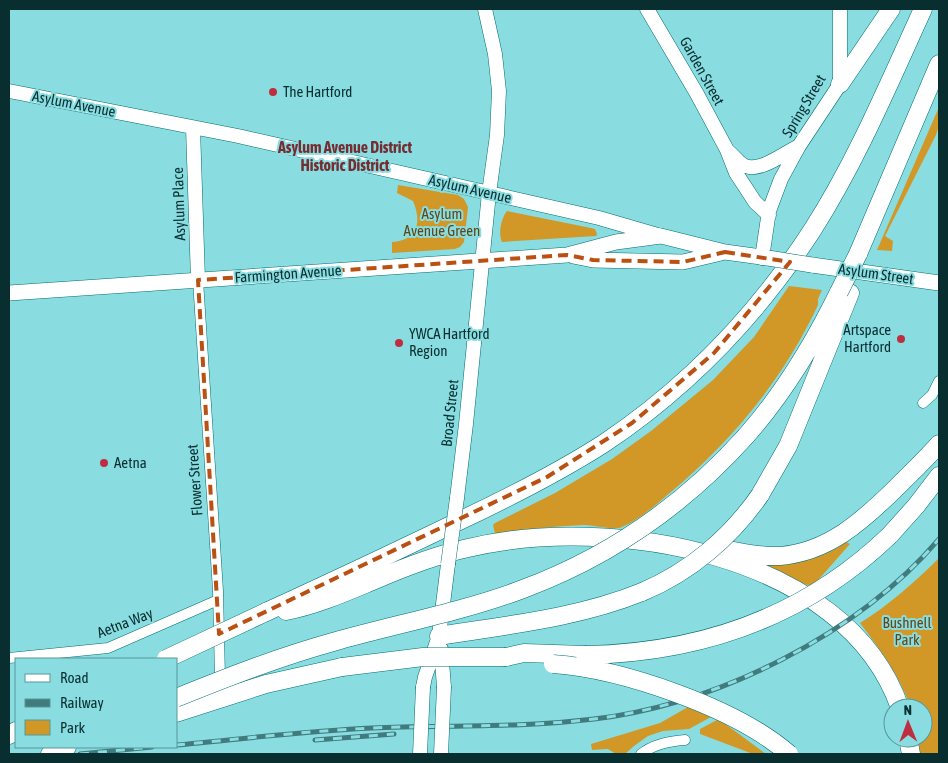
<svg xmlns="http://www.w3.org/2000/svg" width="948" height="763" font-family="'Asap Condensed',sans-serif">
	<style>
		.green { fill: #d29827 }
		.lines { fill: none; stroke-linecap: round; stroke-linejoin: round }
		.street-casing { stroke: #026e71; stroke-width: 11 }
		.secondary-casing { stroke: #026e71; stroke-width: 15 }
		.primary-casing { stroke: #026e71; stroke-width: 16 }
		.highway-casing { stroke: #026e71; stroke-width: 19 }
		.street { stroke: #fff; stroke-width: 10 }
		.secondary { stroke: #fff; stroke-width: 14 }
		.primary { stroke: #fff; stroke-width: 15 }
		.highway { stroke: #fff; stroke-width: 18 }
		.rail-casing { stroke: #417b7e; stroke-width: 5 }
		.rail { stroke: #89dde1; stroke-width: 3; stroke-dasharray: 9; stroke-linecap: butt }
		.secondary-bridge-casing { stroke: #026e71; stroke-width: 15; stroke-linecap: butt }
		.primary-bridge-casing { stroke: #026e71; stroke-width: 16; stroke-linecap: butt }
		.highway-bridge-casing { stroke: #026e71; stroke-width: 19; stroke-linecap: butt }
		.secondary-bridge { stroke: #fff; stroke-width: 14 }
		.primary-bridge { stroke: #fff; stroke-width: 15 }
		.highway-bridge { stroke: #fff; stroke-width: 18 }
		.marked { fill: none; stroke: #bb5013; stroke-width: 4; stroke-dasharray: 10 6; stroke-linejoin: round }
		.poi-dot { fill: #be2e41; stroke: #89dde1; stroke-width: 2 }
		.labels { text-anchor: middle; stroke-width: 4; stroke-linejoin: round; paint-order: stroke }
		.street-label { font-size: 15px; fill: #082e30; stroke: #89dde1 }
		.poi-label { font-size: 15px; fill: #082e30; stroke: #89dde1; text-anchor: start }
		.park-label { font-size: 15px; fill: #604616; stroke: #89dde1 }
		.neighbourhood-label { font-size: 16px; font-weight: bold; fill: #742e32; stroke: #89dde1 }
	</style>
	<rect width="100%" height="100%" fill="#89dde1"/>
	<!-- green -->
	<path class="green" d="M939,107V126L936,135L885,236L893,241L892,251L877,250Z
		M398,185L458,195L464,199L468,207L464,242L460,247L455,249L392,253V242C418,240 422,222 413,201L397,193Z
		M507,211L591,228L595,229L597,234L596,236L502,242C498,234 501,218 507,211Z
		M789,286L822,290L818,299V305C784,378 733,440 671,492C657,504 639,520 622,527C614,531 594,525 584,525C555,526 526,529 497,535L495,534L493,525L495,523L555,493L612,459L651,431L713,380L754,337Z
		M846,542L850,544L812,587L755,563C789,563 817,563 846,542Z
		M939,558V754H920L918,738H923V708H911C899,675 881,651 860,623C889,605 915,582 939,558Z
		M688,707L711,717L689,729L663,731L648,736L634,746L625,754H616L608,749L592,750L591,744L660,723Z
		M717,720L724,723L766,754H753L700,734V729Z"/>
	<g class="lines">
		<!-- street casing -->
		<g class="street-casing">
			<path id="street" d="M198,280L218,591L220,678
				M923,403L932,395L939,381
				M9,658L108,648L218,600
				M641,754C654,744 669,741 685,740"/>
		</g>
		<!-- secondary casing -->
		<g class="secondary-casing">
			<path id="secondary" d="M647,9L697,94L727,150L736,173L755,202L769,215
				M9,91L238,136L599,218L661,236
				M193,128L198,280
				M728,151C733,155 737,161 743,165C759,174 784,153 799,146
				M762,258L769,211L781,179L799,146L840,84V9
				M457,498L466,424L489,193L497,135L499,91L495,54L485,9
				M441,649L444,687
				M423,687L425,677L439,636L448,564"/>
		</g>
		<!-- primary casing -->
		<g class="primary-casing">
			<path id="primary" d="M573,256L593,260L683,262L721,253
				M812,265L939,283
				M9,293L567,255L616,242L661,236L725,252L768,258"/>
		</g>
		<!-- highway casing -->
		<g class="highway-casing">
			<path id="highway" d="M840,84L891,9
				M858,254L939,64
				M746,436C784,393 814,343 839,292
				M760,495L788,446L850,293
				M890,535L916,506L939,476
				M719,548C739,552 760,557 780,556C828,552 861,522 894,490C909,475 925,460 939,444
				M286,611C317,605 346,592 375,580C405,567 436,555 468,548C609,514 846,552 900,708
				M266,612C329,583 393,553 455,523C506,499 556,474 603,444C687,388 758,314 813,229C857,160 889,83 923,9
				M439,636C507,625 578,618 642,592
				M506,657L524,653L585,655
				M176,713L266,684L342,667
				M9,735L16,731
				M908,738L911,754
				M50,754L67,747"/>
		</g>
		<!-- street -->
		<use href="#street" class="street"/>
		<!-- secondary -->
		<use href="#secondary" class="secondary"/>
		<!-- primary -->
		<use href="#primary" class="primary"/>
		<!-- highway -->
		<use href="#highway" class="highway"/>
		<!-- rail casing -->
		<g class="rail-casing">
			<path id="rail" d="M315,740L394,734
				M176,745C241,739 307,731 372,728C446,725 520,728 594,719C718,704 857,635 939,539
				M80,754L152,747"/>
		</g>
		<!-- rail -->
		<use href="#rail" class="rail"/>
		<!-- secondary-bridge casing -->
		<g class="secondary-bridge-casing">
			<path id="secondary-bridge" d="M448,564L457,498
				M420,754L423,687
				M441,754L444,687"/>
		</g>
		<!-- primary-bridge casing -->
		<g class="primary-bridge-casing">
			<path id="primary-bridge" d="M768,258L812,265"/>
		</g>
		<!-- highway-bridge casing -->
		<g class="highway-bridge-casing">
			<path id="highway-bridge" d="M839,292L858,254
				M642,592C690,572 731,537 760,495
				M585,655C702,653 805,617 890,535
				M166,659L266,612
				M553,664C623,669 736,708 789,754
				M342,667L423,657H506
				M176,698C228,677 279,657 333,642C396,624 462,612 523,589C609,557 685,504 746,436"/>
		</g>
		<!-- secondary-bridge -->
		<use href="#secondary-bridge" class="secondary-bridge"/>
		<!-- primary-bridge -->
		<use href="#primary-bridge" class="primary-bridge"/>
		<!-- highway-bridge -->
		<use href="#highway-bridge" class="highway-bridge"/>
	</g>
	<!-- marked area -->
	<path class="marked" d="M725,252L790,262L714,353L632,423L547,477L219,634L198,280L567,255L593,260L683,262Z"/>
	<!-- markers -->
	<g class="poi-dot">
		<circle cx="273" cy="92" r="5"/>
		<circle cx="901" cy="339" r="5"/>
		<circle cx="399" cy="343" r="5"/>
		<circle cx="104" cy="463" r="5"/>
	</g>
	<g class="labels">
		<!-- street labels -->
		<g class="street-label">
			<text transform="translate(702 71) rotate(61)" y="5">Garden Street</text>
			<text transform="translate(74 104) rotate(11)" y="5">Asylum Avenue</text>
			<text transform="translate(804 106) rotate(-59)" y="5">Spring Street</text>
			<text transform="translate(470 189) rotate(13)" y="5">Asylum Avenue</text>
			<text transform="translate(179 204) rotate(-92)" y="5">Asylum Place</text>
			<text transform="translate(288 274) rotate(-4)" y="5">Farmington Avenue</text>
			<text transform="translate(876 274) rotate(8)" y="5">Asylum Street</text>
			<text transform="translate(450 413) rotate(-84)" y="5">Broad Street</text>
			<text transform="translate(195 480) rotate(-94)" y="5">Flower Street</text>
			<text transform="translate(125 623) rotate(-21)" y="5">Aetna Way</text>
		</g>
		<!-- poi labels -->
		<g class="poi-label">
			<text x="283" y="97">The Hartford</text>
			<text x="891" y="335" text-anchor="end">Artspace<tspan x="891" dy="17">Hartford</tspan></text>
			<text x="409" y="339">YWCA Hartford<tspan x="409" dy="17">Region</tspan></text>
			<text x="114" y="468">Aetna</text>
		</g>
		<!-- park labels -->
		<g class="park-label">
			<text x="442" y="219">Asylum<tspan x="442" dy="17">Avenue Green</tspan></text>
			<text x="907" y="628">Bushnell<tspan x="907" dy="17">Park</tspan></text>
		</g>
		<!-- neighbourhood labels -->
		<g class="neighbourhood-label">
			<text x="345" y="153">Asylum Avenue District<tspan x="345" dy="18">Historic District</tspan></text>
		</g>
	</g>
	<!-- border -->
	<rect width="948" height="763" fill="none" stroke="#082e30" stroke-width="20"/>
	<!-- legend -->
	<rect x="15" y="658" width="162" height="90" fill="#89dde1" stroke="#55979a"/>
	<rect x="25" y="674" width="25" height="8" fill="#ffffff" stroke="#55979a"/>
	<text x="60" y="683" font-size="15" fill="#082e30">Road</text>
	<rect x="25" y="699" width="25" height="8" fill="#417b7e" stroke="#55979a"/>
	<text x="60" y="708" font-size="15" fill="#082e30">Railway</text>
	<rect x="25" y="720" width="25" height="15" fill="#d29827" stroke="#55979a"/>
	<text x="60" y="733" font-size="15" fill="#082e30">Park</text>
	<!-- north arrow -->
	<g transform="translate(908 723) rotate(359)"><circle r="24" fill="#89dde1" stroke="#55979a"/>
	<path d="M0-4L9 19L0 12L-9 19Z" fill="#be2e41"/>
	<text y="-8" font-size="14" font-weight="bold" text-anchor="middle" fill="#082e30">N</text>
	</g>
</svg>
